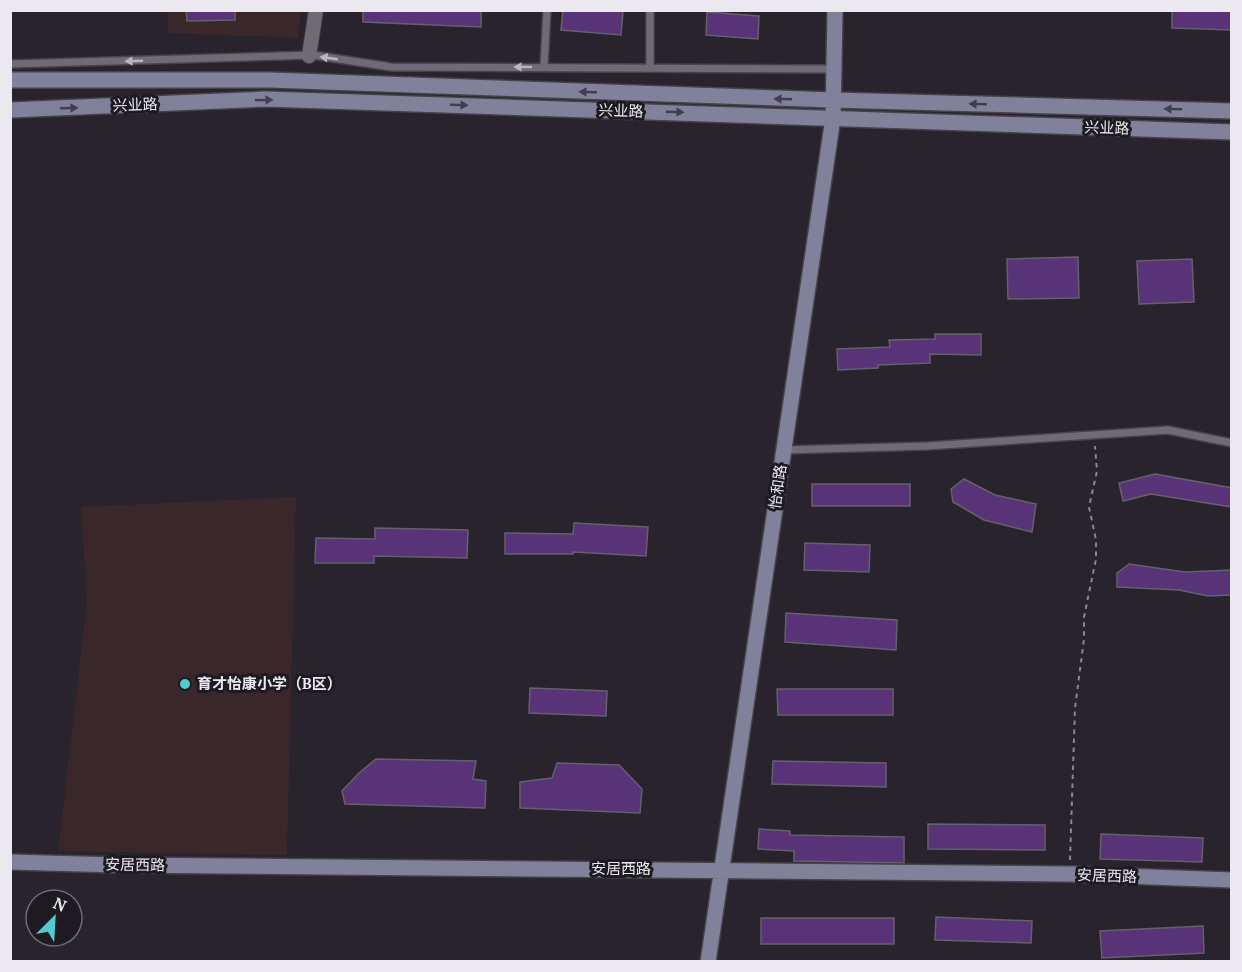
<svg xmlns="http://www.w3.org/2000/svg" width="1242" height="972" font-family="'PT Serif','Noto Sans SC',serif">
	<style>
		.education { fill: #3a272a }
		.building { fill: #593378; stroke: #65606a; stroke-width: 1.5 }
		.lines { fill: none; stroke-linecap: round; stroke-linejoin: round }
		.lane-casing { stroke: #454249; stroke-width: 10 }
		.street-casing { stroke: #454249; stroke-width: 16 }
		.secondary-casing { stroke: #454249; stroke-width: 18 }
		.path { stroke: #8a878e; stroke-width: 2; stroke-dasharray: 4.5 4.5; stroke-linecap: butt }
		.lane { stroke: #6f6a75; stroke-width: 7 }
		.street { stroke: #6f6a75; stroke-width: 14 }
		.secondary { stroke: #82819c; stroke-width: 15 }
		.oneway { fill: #b9b6be }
		.oneway2 { fill: #413e4d }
		.poi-dot { fill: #52cdcf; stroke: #1e1a22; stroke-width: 2 }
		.labels { text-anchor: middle; stroke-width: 6; stroke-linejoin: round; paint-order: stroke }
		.street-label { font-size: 15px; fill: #ebe9ef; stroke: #1e1a22 }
		.poi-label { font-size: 15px; font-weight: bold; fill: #ebe9ef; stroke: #1e1a22; text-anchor: start }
	</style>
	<rect width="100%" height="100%" fill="#28232c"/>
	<!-- education -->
	<path class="education" d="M168,11H301L298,38L168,33Z
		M296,497L287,855L58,851L87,602L81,507Z"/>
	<!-- building -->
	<path class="building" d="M186,10H235V20L187,21Z
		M363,10H481V27L363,22Z
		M563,10L623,11L621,35L561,30Z
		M1172,10H1232V30L1172,28Z
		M707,12L759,16L758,39L706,35Z
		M1078,257L1079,298L1008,299L1007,259Z
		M1192,259L1194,302L1139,304L1137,261Z
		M935,334H981V355L930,354V363L878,365V368L838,370L837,349L890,347L889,340L935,339Z
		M1155,474L1232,488V507L1151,494L1123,501L1119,483Z
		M964,479L995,495L1036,504L1032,532L984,520L953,502L951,489Z
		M812,484H910V506H812Z
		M574,523L648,527L646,556L573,552V554H505V533L573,534Z
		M375,528L468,530L467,558L374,556V563H315L316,538L375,539Z
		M805,543L870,545L869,572L804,570Z
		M1129,564L1185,572L1232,570V595L1208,596L1179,590L1117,587V573Z
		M786,613L897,620L896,650L785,642Z
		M530,688L607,691L606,716L529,713Z
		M777,689H893V715H778Z
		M376,759L476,761L473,779L486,781L485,808L345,804L342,791L359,773Z
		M773,761L886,763V787L772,784Z
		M557,763L619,765L642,789L640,813L520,808V782L552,778Z
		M928,824L1045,825V850L928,849Z
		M759,829L790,831V835L904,837V863L794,861V851L758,849Z
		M1101,834L1203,838L1202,862L1100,859Z
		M936,917L1032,921L1031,943L935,940Z
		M761,918H894V944H761Z
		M1203,926L1204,953L1102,958L1100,931Z"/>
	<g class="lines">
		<!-- lane casing -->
		<g class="lane-casing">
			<path id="lane" d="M10,64L313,55L391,67L833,69
				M544,67L547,10
				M650,68V10
				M783,450L927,446L1168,430L1232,443"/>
		</g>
		<!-- street casing -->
		<g class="street-casing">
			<path id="street" d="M309,56L316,10"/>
		</g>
		<!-- secondary casing -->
		<g class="secondary-casing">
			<path id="secondary" d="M10,80H270L833,100L1232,111
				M10,110L266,99L1232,132
				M10,862L117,865L1070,874L1232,880
				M708,962L833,118L835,10"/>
		</g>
		<!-- path -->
		<path class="path" d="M1070,860L1075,708L1084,639V617L1096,559V540L1089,507L1097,471L1095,446"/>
		<!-- lane -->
		<use href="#lane" class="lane"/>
		<!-- street -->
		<use href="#street" class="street"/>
		<!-- secondary -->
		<use href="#secondary" class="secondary"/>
	</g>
	<!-- one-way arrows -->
	<defs><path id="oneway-solid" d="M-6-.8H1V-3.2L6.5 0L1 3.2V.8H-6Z" transform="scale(1.5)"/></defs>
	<g class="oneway">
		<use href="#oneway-solid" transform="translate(329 58) rotate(-172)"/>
		<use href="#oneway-solid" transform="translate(134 61) rotate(178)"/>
		<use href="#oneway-solid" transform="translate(523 67) rotate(-180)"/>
	</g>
	<g class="oneway2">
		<use href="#oneway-solid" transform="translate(588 92) rotate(-178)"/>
		<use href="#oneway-solid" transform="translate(783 99) rotate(-178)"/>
		<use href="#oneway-solid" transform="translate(264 100) rotate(-1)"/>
		<use href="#oneway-solid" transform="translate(978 104) rotate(-178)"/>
		<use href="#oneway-solid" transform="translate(459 105) rotate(2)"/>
		<use href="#oneway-solid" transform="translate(69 108) rotate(-2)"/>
		<use href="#oneway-solid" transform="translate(1173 109) rotate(-178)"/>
		<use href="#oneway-solid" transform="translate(675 112) rotate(2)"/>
	</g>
	<!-- markers -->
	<circle class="poi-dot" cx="185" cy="684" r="6"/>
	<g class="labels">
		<!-- street labels -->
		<g class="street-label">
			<text transform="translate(135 105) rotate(-2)" y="5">兴业路</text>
			<text transform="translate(621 111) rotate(2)" y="5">兴业路</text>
			<text transform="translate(1107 128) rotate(2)" y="5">兴业路</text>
			<text transform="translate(778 487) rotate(-82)" y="5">怡和路</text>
			<text transform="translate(135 865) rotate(1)" y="5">安居西路</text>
			<text x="621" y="874">安居西路</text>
			<text transform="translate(1107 876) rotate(2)" y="5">安居西路</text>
		</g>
		<!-- poi labels -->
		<g class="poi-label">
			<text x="197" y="689">育才怡康小学（B区）</text>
		</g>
	</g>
	<!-- border -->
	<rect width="1242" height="972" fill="none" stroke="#ebe9ef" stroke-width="24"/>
	<!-- north arrow -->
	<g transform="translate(54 918) rotate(24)"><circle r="28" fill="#1e1a22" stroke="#706d74" stroke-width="1.5"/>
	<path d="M0-4.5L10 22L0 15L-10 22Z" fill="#52cdcf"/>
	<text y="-9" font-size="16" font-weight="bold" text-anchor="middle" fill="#ebe9ef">N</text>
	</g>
</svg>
